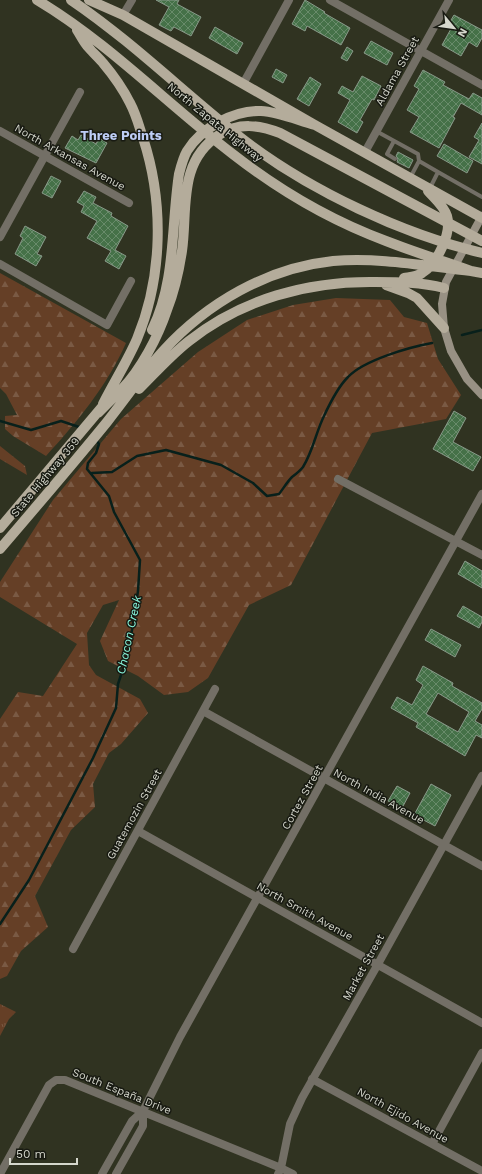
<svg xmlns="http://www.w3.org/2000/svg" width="482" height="1174" font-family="'Work Sans',sans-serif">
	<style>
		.grass { fill: url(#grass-tufts) }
		.forest { fill: url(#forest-firs) }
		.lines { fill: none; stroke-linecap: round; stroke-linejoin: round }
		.stream { stroke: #08201b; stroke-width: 2.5 }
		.building { fill: url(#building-cross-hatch); stroke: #889989; fill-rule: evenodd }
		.service { stroke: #736f66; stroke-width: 4 }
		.minor { stroke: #736f66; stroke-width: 8 }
		.secondary { stroke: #989184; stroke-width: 8 }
		.primary { stroke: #b4ac9b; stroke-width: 10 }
		.labels { text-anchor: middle; stroke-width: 3; stroke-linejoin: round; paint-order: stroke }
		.street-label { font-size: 11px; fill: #d5d7cc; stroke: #181a12 }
		.water-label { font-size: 12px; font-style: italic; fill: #88f7dd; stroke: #181a12 }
		.quarter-label { font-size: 13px; font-weight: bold; fill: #bdcdf6; stroke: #181a12 }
	</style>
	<defs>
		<pattern id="grass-tufts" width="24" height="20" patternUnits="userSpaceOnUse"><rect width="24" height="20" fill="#653f26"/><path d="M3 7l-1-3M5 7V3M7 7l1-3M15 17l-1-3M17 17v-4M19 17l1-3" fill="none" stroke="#7a5a44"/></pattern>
		<pattern id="forest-firs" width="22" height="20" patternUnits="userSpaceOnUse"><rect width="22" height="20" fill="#653f26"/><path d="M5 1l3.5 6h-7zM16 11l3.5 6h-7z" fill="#7a5a44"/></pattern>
		<pattern id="building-cross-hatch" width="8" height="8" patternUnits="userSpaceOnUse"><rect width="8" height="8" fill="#457148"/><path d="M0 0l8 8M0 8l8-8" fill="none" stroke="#688b6a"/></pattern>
	</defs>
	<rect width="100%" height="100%" fill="#303321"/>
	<!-- grass -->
	<path class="grass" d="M0,1004L16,1012L9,1019L0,1036Z"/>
	<!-- forest -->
	<path class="forest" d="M0,273L126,343C107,386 77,422 46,456L13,436L5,429V416L17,415L6,394L0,388Z
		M336,298L390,300L404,317L427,323L438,359L461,395L446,419L372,433L291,585L249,605L208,678L188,692L164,695L138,676L108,661L100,641L119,600L103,605L87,633L89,665L96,675L140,699L148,713L121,744L109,753L93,784L95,807L71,830L35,896L48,927L21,951L7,976L0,979V719L18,692L43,696L77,644L0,597V582L53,500L121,419L198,352L247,320L293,305Z
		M0,446L25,466L27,475L0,459Z"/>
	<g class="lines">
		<!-- stream -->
		<path class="stream" d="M462,335L482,330
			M0,421L31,430L61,421L82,428
			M92,473L112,472L137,456L166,450L221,465L253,483L267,496L279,494C283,489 287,482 292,477C296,474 300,471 303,467C313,451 316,432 324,416C330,403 338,387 348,377C364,360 410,347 432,343
			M0,924L29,880L93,758L116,708L118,684L125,663L132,630L138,591L140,560L114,512L109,496L87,469L88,463L96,453L99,444L96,440"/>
	</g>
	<!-- building -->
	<path class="building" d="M156,0H179L177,4L201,17L191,36L174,27L171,31L159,25L169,7Z
		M305,0L325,12L324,13L350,28L341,45L307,26L305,31L292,24Z
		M454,15L482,30V38L477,47L469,42L461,56L442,45L452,27L448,25Z
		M215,27L243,43L237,54L209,38Z
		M371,41L393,53L387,65L364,53Z
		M347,47L353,51L347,61L341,58Z
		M276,69L287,75L283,83L272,77Z
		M423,70L445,82L443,85L469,99L473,93L482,98V115L461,103L453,117L455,118L439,148L410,132L419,117L407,110L419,89L414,86Z
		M362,76L381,86L374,100L372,99L360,120L363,122L357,133L338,122L350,100L338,93L342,86L353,92Z
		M310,77L321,84L309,106L297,99Z
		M482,123V164L469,157L479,140L474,137Z
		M81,135L96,144L99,138L107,143L96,163L65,148L72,136L78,140Z
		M444,144L473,161L467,173L437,156Z
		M398,152L413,160L409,168L397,162L398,159L396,156Z
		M51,176L61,181L52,198L42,193Z
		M84,191L96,197L93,203L112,213L111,216L128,226L115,250L126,256L119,269L105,261L111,251L87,238L97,221L81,212L84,206L77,202Z
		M25,226L46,237L37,254L42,256L36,266L15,254L23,238L20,236Z
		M454,411L466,418L453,442L481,457L473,471L433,449Z
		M465,561L482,571V588L458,574Z
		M463,606L482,617V622L479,628L457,616Z
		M431,629L461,645L455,657L425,640Z
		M423,666L453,683L452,686L482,703V709L475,721L482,725V738L476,735L465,756L416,727L418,723L391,708L397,697L412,705L423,685L416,680ZM438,693L469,712L458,732L426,714Z
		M431,784L451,795L435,826L414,815Z
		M397,786L410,793L402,808L388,801Z"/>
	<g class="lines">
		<!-- service -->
		<path class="service" d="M376,131L418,154L419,161
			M394,141L387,154L395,159
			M410,178L419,161L438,172
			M430,188L438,172L482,197"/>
		<!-- minor -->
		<path class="minor" d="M330,0L482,85
			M123,15L132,0
			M243,84L289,0
			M0,131L129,203
			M365,152L449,0
			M0,237L80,92
			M0,264L107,325L131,281
			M338,479L482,555
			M203,711L482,866
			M138,831L482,1023
			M73,949L215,689
			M312,1079L482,1171
			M432,1144L482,1053
			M0,1174L49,1085L56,1080H65L281,1168L293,1174
			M102,1174L132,1121L143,1111
			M116,1174L143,1126V1111L180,1037L482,494
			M278,1174L281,1168L290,1124L302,1098L378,964L482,776"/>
		<!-- secondary -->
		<path class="secondary" d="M482,216L446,282L442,304L444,328L451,351L467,379L482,395"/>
		<!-- primary -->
		<path class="primary" d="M37,0C109,43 167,104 234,155C279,190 332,221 386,241C414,252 443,261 471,271L482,273
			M71,0C133,42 186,95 245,141C311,191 402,234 482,253
			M89,0L123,15L315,125L482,218
			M77,30C81,36 84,43 89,48C93,53 99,58 103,63C114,76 123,89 130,103C136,114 139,126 143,138C164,202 163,276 137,339C127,362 114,382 103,404
			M404,278C411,277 417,277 422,273C437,264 452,233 447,216C444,206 434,198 428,191
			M386,285L408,293L417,298L444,328
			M152,330C176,282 171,226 179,174C181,166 183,158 187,151C201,128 234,110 261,111C279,112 297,120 315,125
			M139,389C155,373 171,355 189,341C242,299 308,281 375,282C398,282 421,282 444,288
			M98,413C106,405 114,397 122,389C141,369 158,337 167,310C174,292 179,271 182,251C188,210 177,162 219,135C239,122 259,125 280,133L482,241
			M0,528L102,407
			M0,549C36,507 72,465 107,422C126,398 143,373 163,351C207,303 267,268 333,261C379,257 425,266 471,271"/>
	</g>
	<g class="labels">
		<!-- street labels -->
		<g class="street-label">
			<text transform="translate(397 71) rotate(-61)" y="4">Aldama Street</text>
			<text transform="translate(215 122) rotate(39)" y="4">North Zapata Highway</text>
			<text transform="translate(70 157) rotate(29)" y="4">North Arkansas Avenue</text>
			<text transform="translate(45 477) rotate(-50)" y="4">State Highway 359</text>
			<text transform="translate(379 796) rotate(29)" y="4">North India Avenue</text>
			<text transform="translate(302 797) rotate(-61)" y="4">Cortez Street</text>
			<text transform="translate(134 814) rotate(-61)" y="4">Guatemozin Street</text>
			<text transform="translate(305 911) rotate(29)" y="4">North Smith Avenue</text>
			<text transform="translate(363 967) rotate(-61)" y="4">Market Street</text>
			<text transform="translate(122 1091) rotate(22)" y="4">South España Drive</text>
			<text transform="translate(403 1115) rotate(29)" y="4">North Ejido Avenue</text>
		</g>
		<!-- water labels -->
		<g class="water-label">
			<text transform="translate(129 635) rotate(-78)" y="4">Chacon Creek</text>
		</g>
		<!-- quarter labels -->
		<g class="quarter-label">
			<text x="121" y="140">Three Points</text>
		</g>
	</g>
	<!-- north arrow -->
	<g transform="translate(454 28) rotate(119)" stroke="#181a12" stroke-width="3" paint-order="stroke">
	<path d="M0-3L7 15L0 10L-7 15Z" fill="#d5d7cc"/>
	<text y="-6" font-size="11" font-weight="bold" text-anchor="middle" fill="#d5d7cc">N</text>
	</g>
	<!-- scale -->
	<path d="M10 1158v6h67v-6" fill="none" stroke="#d5d7cc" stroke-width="2"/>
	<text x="16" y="1158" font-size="12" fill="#d5d7cc" stroke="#181a12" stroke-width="3" paint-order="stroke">50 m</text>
</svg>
